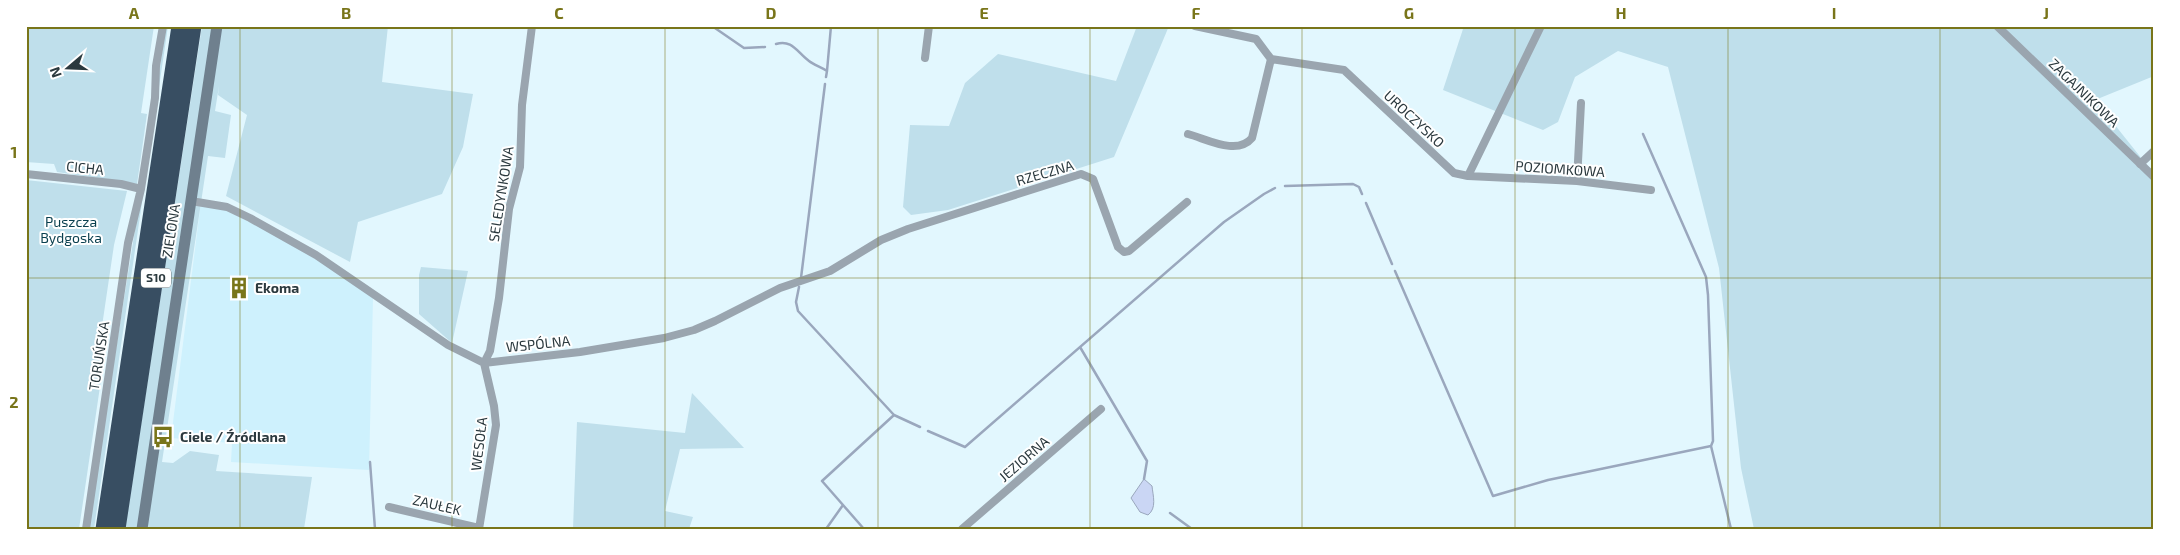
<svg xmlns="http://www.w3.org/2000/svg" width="2180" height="555" font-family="'Exo 2',sans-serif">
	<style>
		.built { fill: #cef1fd }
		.green { fill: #bfdfeb }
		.water { fill: #cad6f4; stroke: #9aa7bd }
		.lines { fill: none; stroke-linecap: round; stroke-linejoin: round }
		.stream { stroke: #9aa7bd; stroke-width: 2.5 }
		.street { stroke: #9aa5af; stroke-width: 8 }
		.secondary { stroke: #6f808e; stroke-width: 11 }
		.highway { stroke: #384e62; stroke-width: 15 }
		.grid { fill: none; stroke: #79751a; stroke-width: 1; stroke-opacity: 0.55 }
		.labels { text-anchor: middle; stroke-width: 4; stroke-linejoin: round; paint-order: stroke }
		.shield { fill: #fff; stroke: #6b7478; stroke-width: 1 }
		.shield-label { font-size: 12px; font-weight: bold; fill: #2b393e }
		.street-label { font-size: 14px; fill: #2b393e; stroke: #fff }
		.park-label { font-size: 14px; fill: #093f4e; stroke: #fff }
		.poi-label { font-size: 14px; font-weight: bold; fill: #2b393e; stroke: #fff; text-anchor: start }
		.neatline { fill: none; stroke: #79751a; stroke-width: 2 }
		.grid-label { font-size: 16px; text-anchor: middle; font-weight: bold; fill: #79751a }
	</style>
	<rect width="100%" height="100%" fill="#e2f7fe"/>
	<!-- built -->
	<path class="built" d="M201,202L213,204L316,255L373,298L369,470L231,462L232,443L171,438Z"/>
	<!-- green -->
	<path class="green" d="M26,26H154L141,113L147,114L137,184L57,172L54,164L26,162Z
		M166,26H168L94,529H88C113,361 142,194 166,26Z
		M202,26H388L382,82L473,94L463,147L442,194L358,222L350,262L226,196L247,115L218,95L219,86L215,111L231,115L225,158L208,156L162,462L173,463L190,451L219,455L216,471L312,477L304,529H125Z
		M1137,26H1169L1114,157L948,210L911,215L903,207L910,125L949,126L965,83L998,54L1116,81Z
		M1451,26H2154V76L2095,100L2154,174V529H1754L1741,468L1719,268L1668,67L1618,51L1575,77L1558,122L1543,130L1443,90L1463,29Z
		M26,180L127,191L114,245L101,333L99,366L102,373L79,529H26Z
		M421,267L468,271L452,343L419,314V275Z
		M692,393L744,448L680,449L665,511L693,517L689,529H573L577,422L685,433Z"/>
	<!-- water -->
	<path class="water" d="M1144,479L1152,486C1153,496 1157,508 1148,515L1140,512L1131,498Z"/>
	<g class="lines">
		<!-- stream -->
		<path class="stream" d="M712,26L744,48L765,47
			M776,44C792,39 797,52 809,61C814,65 821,67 827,71L826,77
			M827,71L831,26
			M1643,134L1706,277L1708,295L1713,441L1711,446
			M1285,186L1353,184L1359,187L1362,194
			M1366,203L1392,264
			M1395,271L1493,496L1548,480L1711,446L1731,529
			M801,278L825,84
			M799,287L796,302L798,311L894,415L920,427
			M1080,347L1147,461L1144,479
			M928,431L965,447L1224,222L1264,194L1275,188
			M370,462L375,529
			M843,505L864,529
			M1170,513L1192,529
			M826,529L843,505L822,481L894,415"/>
		<!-- street -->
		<path class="street" d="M1195,26L1256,39L1271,59L1344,70L1454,173L1468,176L1541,26
			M1997,26L2154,177
			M925,58L929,26
			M1188,134C1207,139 1237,156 1252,138L1271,59
			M2140,164L2154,151
			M26,174L121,184L141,189
			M1468,176L1577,181L1651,190
			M1577,181L1581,103
			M191,201L227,207L250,218L316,255L448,345L484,363L580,352L664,338L694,330L715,321L780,288L830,271L881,240L908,229L1081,174L1093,179L1118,247L1124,252L1129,251L1187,202
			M389,507L479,528
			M86,529L128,243L141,189L149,138L155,98L156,66L163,26
			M479,529L496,425L494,406L484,363L490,351L499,298L509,209L520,167L522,105L532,26
			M962,529L1101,409"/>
		<!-- secondary -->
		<path class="secondary" d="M142,529L217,26"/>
		<!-- highway -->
		<path class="highway" d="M103,529L179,26
			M118,529L194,26"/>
	</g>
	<!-- grid -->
	<path class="grid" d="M240,26V529M452,26V529M665,26V529M878,26V529M1090,26V529M1302,26V529M1515,26V529M1728,26V529M1940,26V529M26,278H2154"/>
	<!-- icons -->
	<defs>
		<g id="building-bare" transform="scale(1.725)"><path d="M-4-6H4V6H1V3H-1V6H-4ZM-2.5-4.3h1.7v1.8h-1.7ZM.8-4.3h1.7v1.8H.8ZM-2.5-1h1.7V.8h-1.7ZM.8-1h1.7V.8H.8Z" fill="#79751a" stroke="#fff" stroke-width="2.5" paint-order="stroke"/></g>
		<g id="bus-bare" transform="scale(1.725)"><path d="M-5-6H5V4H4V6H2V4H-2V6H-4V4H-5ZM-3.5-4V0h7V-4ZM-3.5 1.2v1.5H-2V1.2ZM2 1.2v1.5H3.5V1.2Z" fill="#79751a" stroke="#fff" stroke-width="2.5" paint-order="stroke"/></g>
	</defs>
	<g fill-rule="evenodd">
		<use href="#building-bare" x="239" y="288"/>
		<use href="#bus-bare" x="163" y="437"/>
	</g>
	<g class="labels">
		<!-- shield labels -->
		<rect class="shield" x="141" y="268.5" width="30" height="19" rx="4"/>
		<g class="shield-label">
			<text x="156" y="282">S10</text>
		</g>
		<!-- street labels -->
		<g class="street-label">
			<text transform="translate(2084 93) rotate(44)" y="5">ZAGAJNIKOWA</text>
			<text transform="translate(1414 119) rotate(43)" y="5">UROCZYSKO</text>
			<text transform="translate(85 168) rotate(6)" y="5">CICHA</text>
			<text transform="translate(1560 169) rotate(4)" y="5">POZIOMKOWA</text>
			<text transform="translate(1045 173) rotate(-16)" y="5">RZECZNA</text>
			<text transform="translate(501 194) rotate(-81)" y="5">SELEDYNKOWA</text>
			<text transform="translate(171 231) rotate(-81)" y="5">ZIELONA</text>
			<text transform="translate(538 344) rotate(-6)" y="5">WSPÓLNA</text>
			<text transform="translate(99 356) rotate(-81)" y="5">TORUŃSKA</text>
			<text transform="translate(479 444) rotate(-83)" y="5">WESOŁA</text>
			<text transform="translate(1024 459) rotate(-41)" y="5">JEZIORNA</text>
			<text transform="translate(437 505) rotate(13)" y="5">ZAUŁEK</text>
		</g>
		<!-- park labels -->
		<g class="park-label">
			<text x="71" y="227">Puszcza<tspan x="71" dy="16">Bydgoska</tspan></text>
		</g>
		<!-- poi labels -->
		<g class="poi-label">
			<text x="255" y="293">Ekoma</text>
			<text x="180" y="442">Ciele / Źródlana</text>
		</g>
	</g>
	<!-- border -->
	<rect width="2180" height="555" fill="none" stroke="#ffffff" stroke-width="55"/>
	<!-- north arrow -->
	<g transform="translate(68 68) rotate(251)" stroke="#ffffff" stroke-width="4" paint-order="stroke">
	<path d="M0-4L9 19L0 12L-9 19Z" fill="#2b393e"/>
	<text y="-8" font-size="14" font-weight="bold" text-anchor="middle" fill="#2b393e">N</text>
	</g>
	<rect x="28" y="28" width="2124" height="500" class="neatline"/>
	<g class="grid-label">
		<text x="134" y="19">A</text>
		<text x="346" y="19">B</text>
		<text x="559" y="19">C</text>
		<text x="771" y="19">D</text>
		<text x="984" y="19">E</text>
		<text x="1196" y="19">F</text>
		<text x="1409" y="19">G</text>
		<text x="1621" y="19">H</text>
		<text x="1834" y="19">I</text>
		<text x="2046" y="19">J</text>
		<text x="14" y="158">1</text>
		<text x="14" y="408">2</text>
	</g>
</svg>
